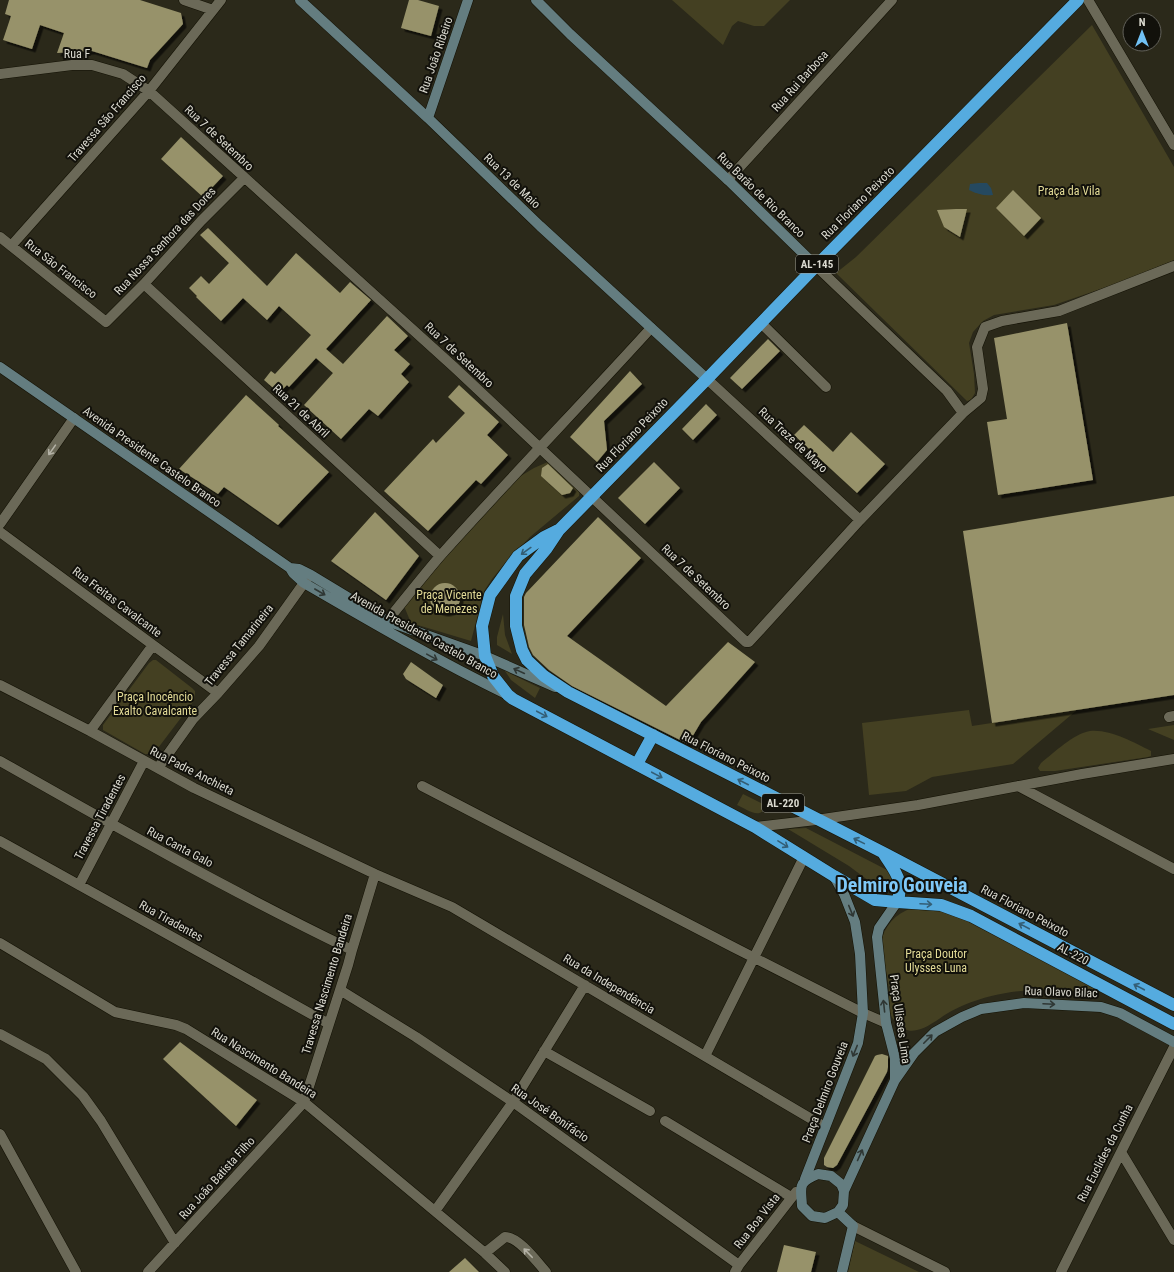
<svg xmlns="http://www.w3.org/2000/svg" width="1174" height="1272" font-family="'Roboto Condensed',sans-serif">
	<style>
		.green { fill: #444022 }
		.water { fill: #254960 }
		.building { fill: #97926a; filter: url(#shadow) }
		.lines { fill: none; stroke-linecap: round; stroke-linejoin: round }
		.street-casing { stroke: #131104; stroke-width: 11 }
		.secondary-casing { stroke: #131104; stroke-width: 11 }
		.highway-casing { stroke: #131104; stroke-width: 13 }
		.street { stroke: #6b6958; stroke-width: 10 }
		.secondary { stroke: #647d80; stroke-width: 10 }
		.highway { stroke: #55abdf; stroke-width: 12 }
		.oneway { stroke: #b4b2a6 }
		.oneway2 { stroke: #345e75 }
		.oneway3 { stroke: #2f3734 }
		.labels { text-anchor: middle; stroke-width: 4; stroke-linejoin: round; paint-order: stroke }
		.shield { fill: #12110b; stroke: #9f9e95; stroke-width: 1 }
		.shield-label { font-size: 11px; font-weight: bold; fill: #dbdad0 }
		.street-label { font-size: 12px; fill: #dbdad0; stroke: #12110b }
		.park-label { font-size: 12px; fill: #e3db97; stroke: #12110b }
		.town-label { font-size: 20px; font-weight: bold; fill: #7fc8f8; stroke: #12110b }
	</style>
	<defs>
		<filter id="shadow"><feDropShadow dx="3.5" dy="3.5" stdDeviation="0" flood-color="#0009"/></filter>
	</defs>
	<rect width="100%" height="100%" fill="#2b291a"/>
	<!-- green -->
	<path class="green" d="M672,0H790L764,26H754L738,21L732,26L723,45Z
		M1092,25L1174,167V260L1118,283L1054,305L994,315L983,321L973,332L969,343L974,374L975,393L971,400L967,401L836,273L856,257Z
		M550,461L580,489L579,496L530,537L505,563L492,579L484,591L471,641L411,623L404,606L491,504L519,477L534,468Z
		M503,614L505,635L512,654L497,645V637Z
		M153,660H156L192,688L195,691V698L193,702L155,752L151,754H145L103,730V725L149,663Z
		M503,668L511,674L540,688L535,698L511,680Z
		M969,710L972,726L1077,710L1013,764L932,777L906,791L869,795L862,723Z
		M1174,725V740L1148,729Z
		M1090,731C1110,729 1133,742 1151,751V756L1148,757L1055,771H1040L1038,768L1041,763C1055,752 1073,734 1090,731Z
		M743,794L763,804L764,807C761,821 745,808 737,805Z
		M806,828L887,870L891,875V883L883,889L877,887L849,866L788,829Z
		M919,906L957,914L1096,989L1093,993C1048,988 1008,987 964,1005C959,1007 953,1010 948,1013C936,1020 919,1036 904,1029C898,1026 892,1019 890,1013C888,1006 889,997 889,989C888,979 885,969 884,959C883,953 880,944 882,938C888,920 901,910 919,906Z
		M855,1241L919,1272H848Z"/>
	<!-- water -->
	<path class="water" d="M979,183H987L991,188L993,195C984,196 977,194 969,190L970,184Z"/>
	<!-- building -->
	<path class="building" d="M9,0H140L181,13L183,24L150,60L147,68L92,51L57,53L64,33L40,25L32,49L3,40L11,16L5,14Z
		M409,0H418L439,6L431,36L401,28Z
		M181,137L223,176L203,197L161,159Z
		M1013,190L1041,218L1024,236L996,208Z
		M956,209H967L960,237L944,227L937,210Z
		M208,228L267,286L296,253L340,293L350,282L371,300L326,349L343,364L387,316L408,336L394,350L410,364L401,374L409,382L378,416L369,409L341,439L304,405L333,373L316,358L289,387L287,385L279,393L264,380L271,371L275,374L311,335L279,306L267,320L243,298L221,321L196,297L197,296L189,288L201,276L209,284L229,263L200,235Z
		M1067,323L1093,480L998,495L987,422L1007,419L994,338Z
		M768,339L780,351L742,389L730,378Z
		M630,371L642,384L604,421L607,450L597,462L570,437Z
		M459,385L499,422L487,435L508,455L481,484L476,480L428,531L384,491L433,439L436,443L465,413L448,397Z
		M246,395L279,425L278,426L329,472L278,525L224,487L218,494L179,469Z
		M706,404L717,415L693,440L682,429Z
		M804,425L833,452L851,432L885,464L857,493L794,435Z
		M654,462L680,488L645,524L618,498Z
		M548,464L573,488L570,493L562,495L541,476L542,468Z
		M1174,496V695L992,723L963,531Z
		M375,512L419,556L386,600L331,561Z
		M598,517L641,558L567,636L666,706L728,642L755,662L701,722L688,744L572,686L549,670L533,655L529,647L524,625V597L526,593Z
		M430 598a15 15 0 1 1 30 0a15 15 0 1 1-30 0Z
		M411,662L443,685L436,698L406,679L403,674Z
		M180,1042L257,1100L236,1126L163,1059Z
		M882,1054L888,1056V1067L887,1072L837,1165L833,1168L827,1167L824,1165V1158L875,1056L877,1055Z
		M784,1245L816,1252L811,1272H777Z
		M465,1258L479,1272H449Z"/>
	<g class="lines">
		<!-- street casing -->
		<g class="street-casing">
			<path id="street" d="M184,0L213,10
				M1088,0L1174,145
				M0,74L72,65H92L123,74L149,91L454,367L746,642H749L860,520L963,413L981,398L983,389L977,347L985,327L1002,321L1059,311L1174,266
				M728,180L892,0
				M0,237L106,322L144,284L201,221L244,178
				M11,246L149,91L221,0
				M816,266L947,391L963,413
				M144,284L440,556
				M761,323L826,387
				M707,379L860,520
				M0,524L74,418
				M0,532L218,693
				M387,621C405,599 422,577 441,555C510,478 582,404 651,328
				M0,685L90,731L194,788L375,874L452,907L825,1127
				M1169,717L1174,716
				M90,731L153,645
				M0,761C116,827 232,892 352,950
				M158,768L193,719L218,693L259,646L309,576
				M422,786L733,947L863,1013L886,1023
				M1018,786L1174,869
				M755,827L816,820L918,805L1082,774L1174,759
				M0,841L329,1024
				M79,885L144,761
				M0,943L115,1012L176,1025L186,1029L304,1102L485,1253L505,1272
				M340,990L416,1037L513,1102L739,1265
				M0,1034L46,1059L83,1096L101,1121L175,1243
				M544,1051L650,1111
				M705,1056L804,857
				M665,1121L791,1197
				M0,1134L76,1272
				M1121,1152L1174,1240
				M435,1211L513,1102L585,985
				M853,1226L945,1272
				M485,1253L505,1237C519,1237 537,1262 546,1272
				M148,1272L304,1102L348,965L352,950L375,874
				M735,1272L739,1265L796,1192
				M1061,1272L1137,1120L1174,1047"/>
		</g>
		<!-- secondary casing -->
		<g class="secondary-casing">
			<path id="secondary" d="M300,0L428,118L540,226L707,379
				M536,0L570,34L728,180L816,266
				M428,118L468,0
				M0,367L290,568L293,573L304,583C371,622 438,661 508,695
				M290,568L299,569L311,575L387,621L485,656L555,687
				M895,1080L914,1053L935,1032L962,1017L981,1009L1024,1003L1101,1007L1120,1013L1174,1042
				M818,1174L831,1176L841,1184L844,1191L843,1205L838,1212L825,1218L812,1216L802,1206C801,1186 797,1183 818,1174Z
				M805,1179L858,1043L863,1013L860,954L855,922L844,894L834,876
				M844,1191L895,1080V1058L886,1023L877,937L879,928L897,902
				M838,1212L853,1226L842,1272"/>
		</g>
		<!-- highway casing -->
		<g class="highway-casing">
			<path id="highway" d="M1078,0L816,266L707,379L559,530L547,548L525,574L516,596V626L522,650L527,660L544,676L568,692L884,853L1174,1005
				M558,530L544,537L518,556L490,595L482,626L485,656L493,676L508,695L513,699L755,827L834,876L875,900L897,902L941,905L971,916L1174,1024
				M637,764L653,735
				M884,854C895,872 905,881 897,902"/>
		</g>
		<!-- street -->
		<use href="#street" class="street"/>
		<!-- secondary -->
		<use href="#secondary" class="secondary"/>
		<!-- highway -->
		<use href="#highway" class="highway"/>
	</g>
	<!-- one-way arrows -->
	<defs><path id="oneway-shaft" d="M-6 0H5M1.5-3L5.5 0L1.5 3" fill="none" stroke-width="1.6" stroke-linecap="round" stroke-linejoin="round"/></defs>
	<g class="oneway">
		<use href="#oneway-shaft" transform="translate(52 450) rotate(125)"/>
		<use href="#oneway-shaft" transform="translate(528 1253) rotate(-134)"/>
	</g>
	<g class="oneway2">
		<use href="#oneway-shaft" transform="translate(526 551) rotate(144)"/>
		<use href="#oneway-shaft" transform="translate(542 714) rotate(28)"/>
		<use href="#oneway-shaft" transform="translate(657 775) rotate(28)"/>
		<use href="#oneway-shaft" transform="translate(743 782) rotate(-153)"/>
		<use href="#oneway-shaft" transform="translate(859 841) rotate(-154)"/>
		<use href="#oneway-shaft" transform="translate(783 844) rotate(32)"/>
		<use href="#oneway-shaft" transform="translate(926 904) rotate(3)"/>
		<use href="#oneway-shaft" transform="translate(1024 926) rotate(-152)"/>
		<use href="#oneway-shaft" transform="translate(1139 987) rotate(-152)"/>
	</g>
	<g class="oneway3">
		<use href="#oneway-shaft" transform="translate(320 592) rotate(30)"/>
		<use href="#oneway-shaft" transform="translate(432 657) rotate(29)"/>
		<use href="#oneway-shaft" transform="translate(519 671) rotate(-155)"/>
		<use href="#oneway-shaft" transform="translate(851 911) rotate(68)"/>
		<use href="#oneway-shaft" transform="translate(1049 1004) rotate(3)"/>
		<use href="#oneway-shaft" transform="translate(884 1006) rotate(-96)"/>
		<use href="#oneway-shaft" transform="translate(928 1039) rotate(-45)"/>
		<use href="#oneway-shaft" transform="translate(855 1051) rotate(112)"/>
		<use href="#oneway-shaft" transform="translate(860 1155) rotate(-66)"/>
	</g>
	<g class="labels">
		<!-- shield labels -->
		<g class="shield">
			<rect x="796" y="255" width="42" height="18" rx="3"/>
			<rect x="762" y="794" width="42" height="18" rx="3"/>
		</g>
		<g class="shield-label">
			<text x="817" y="268">AL-145</text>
			<text x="783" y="807">AL-220</text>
		</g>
		<!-- street labels -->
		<g class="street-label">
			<text x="77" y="58">Rua F</text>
			<text transform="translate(436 55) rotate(-71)" y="4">Rua João Ribeiro</text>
			<text transform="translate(800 81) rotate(-48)" y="4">Rua Rui Barbosa</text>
			<text transform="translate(107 118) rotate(-49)" y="4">Travessa São Francisco</text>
			<text transform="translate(219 138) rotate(43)" y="4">Rua 7 de Setembro</text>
			<text transform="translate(512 181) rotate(44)" y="4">Rua 13 de Maio</text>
			<text transform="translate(761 195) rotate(44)" y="4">Rua Barão de Rio Branco</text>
			<text transform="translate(858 203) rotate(-45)" y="4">Rua Floriano Peixoto</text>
			<text transform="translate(165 241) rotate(-47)" y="4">Rua Nossa Senhora das Dores</text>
			<text transform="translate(61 269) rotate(38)" y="4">Rua São Francisco</text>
			<text transform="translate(459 355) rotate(43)" y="4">Rua 7 de Setembro</text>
			<text transform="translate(301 411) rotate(43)" y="4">Rua 21 de Abril</text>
			<text transform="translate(632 435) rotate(-46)" y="4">Rua Floriano Peixoto</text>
			<text transform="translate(793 440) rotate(43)" y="4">Rua Treze de Mayo</text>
			<text transform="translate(152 457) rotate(35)" y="4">Avenida Presidente Castelo Branco</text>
			<text transform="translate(696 577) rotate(43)" y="4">Rua 7 de Setembro</text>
			<text transform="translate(117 602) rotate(37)" y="4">Rua Freitas Cavalcante</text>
			<text transform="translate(424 635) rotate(29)" y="4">Avenida Presidente Castelo Branco</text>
			<text transform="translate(239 645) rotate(-51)" y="4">Travessa Tamarineira</text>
			<text transform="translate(726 757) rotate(27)" y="4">Rua Floriano Peixoto</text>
			<text transform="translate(192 771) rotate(27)" y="4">Rua Padre Anchieta</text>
			<text transform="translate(100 817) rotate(-62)" y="4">Travessa Tiradentes</text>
			<text transform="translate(180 847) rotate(28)" y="4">Rua Canta Galo</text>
			<text transform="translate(1025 911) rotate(28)" y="4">Rua Floriano Peixoto</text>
			<text transform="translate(171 921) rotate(29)" y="4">Rua Tiradentes</text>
			<text transform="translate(1073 954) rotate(28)" y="4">AL-220</text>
			<text transform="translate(327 984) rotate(-73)" y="4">Travessa Nascimento Bandeira</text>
			<text transform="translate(609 984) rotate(31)" y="4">Rua da Independência</text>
			<text transform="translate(1061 992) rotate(2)" y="4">Rua Olavo Bilac</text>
			<text transform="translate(900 1019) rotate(82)" y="4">Praça Ulisses Lima</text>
			<text transform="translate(264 1063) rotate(32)" y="4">Rua Nascimento Bandeira</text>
			<text transform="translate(825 1092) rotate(-69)" y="4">Praça Delmiro Gouveia</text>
			<text transform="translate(550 1113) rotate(35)" y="4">Rua José Bonifácio</text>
			<text transform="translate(1105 1153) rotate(-63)" y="4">Rua Euclides da Cunha</text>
			<text transform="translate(217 1178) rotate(-48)" y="4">Rua João Batista Filho</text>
			<text transform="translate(757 1221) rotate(-52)" y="4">Rua Boa Vista</text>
		</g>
		<!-- park labels -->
		<g class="park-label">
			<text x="1069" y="195">Praça da Vila</text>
			<text x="449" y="599">Praça Vicente<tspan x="449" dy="14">de Menezes</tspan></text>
			<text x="155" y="701">Praça Inocêncio<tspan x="155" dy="14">Exalto Cavalcante</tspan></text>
			<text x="936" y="958">Praça Doutor<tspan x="936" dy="14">Ulysses Luna</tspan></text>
		</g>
		<!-- town labels -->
		<g class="town-label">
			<text x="902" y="892">Delmiro Gouveia</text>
		</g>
	</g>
	<!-- north arrow -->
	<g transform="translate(1142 32)"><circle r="19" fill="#12110b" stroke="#62615a"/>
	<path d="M0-3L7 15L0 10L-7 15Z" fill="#71c1f5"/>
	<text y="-6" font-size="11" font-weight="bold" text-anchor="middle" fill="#dbdad0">N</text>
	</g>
</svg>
